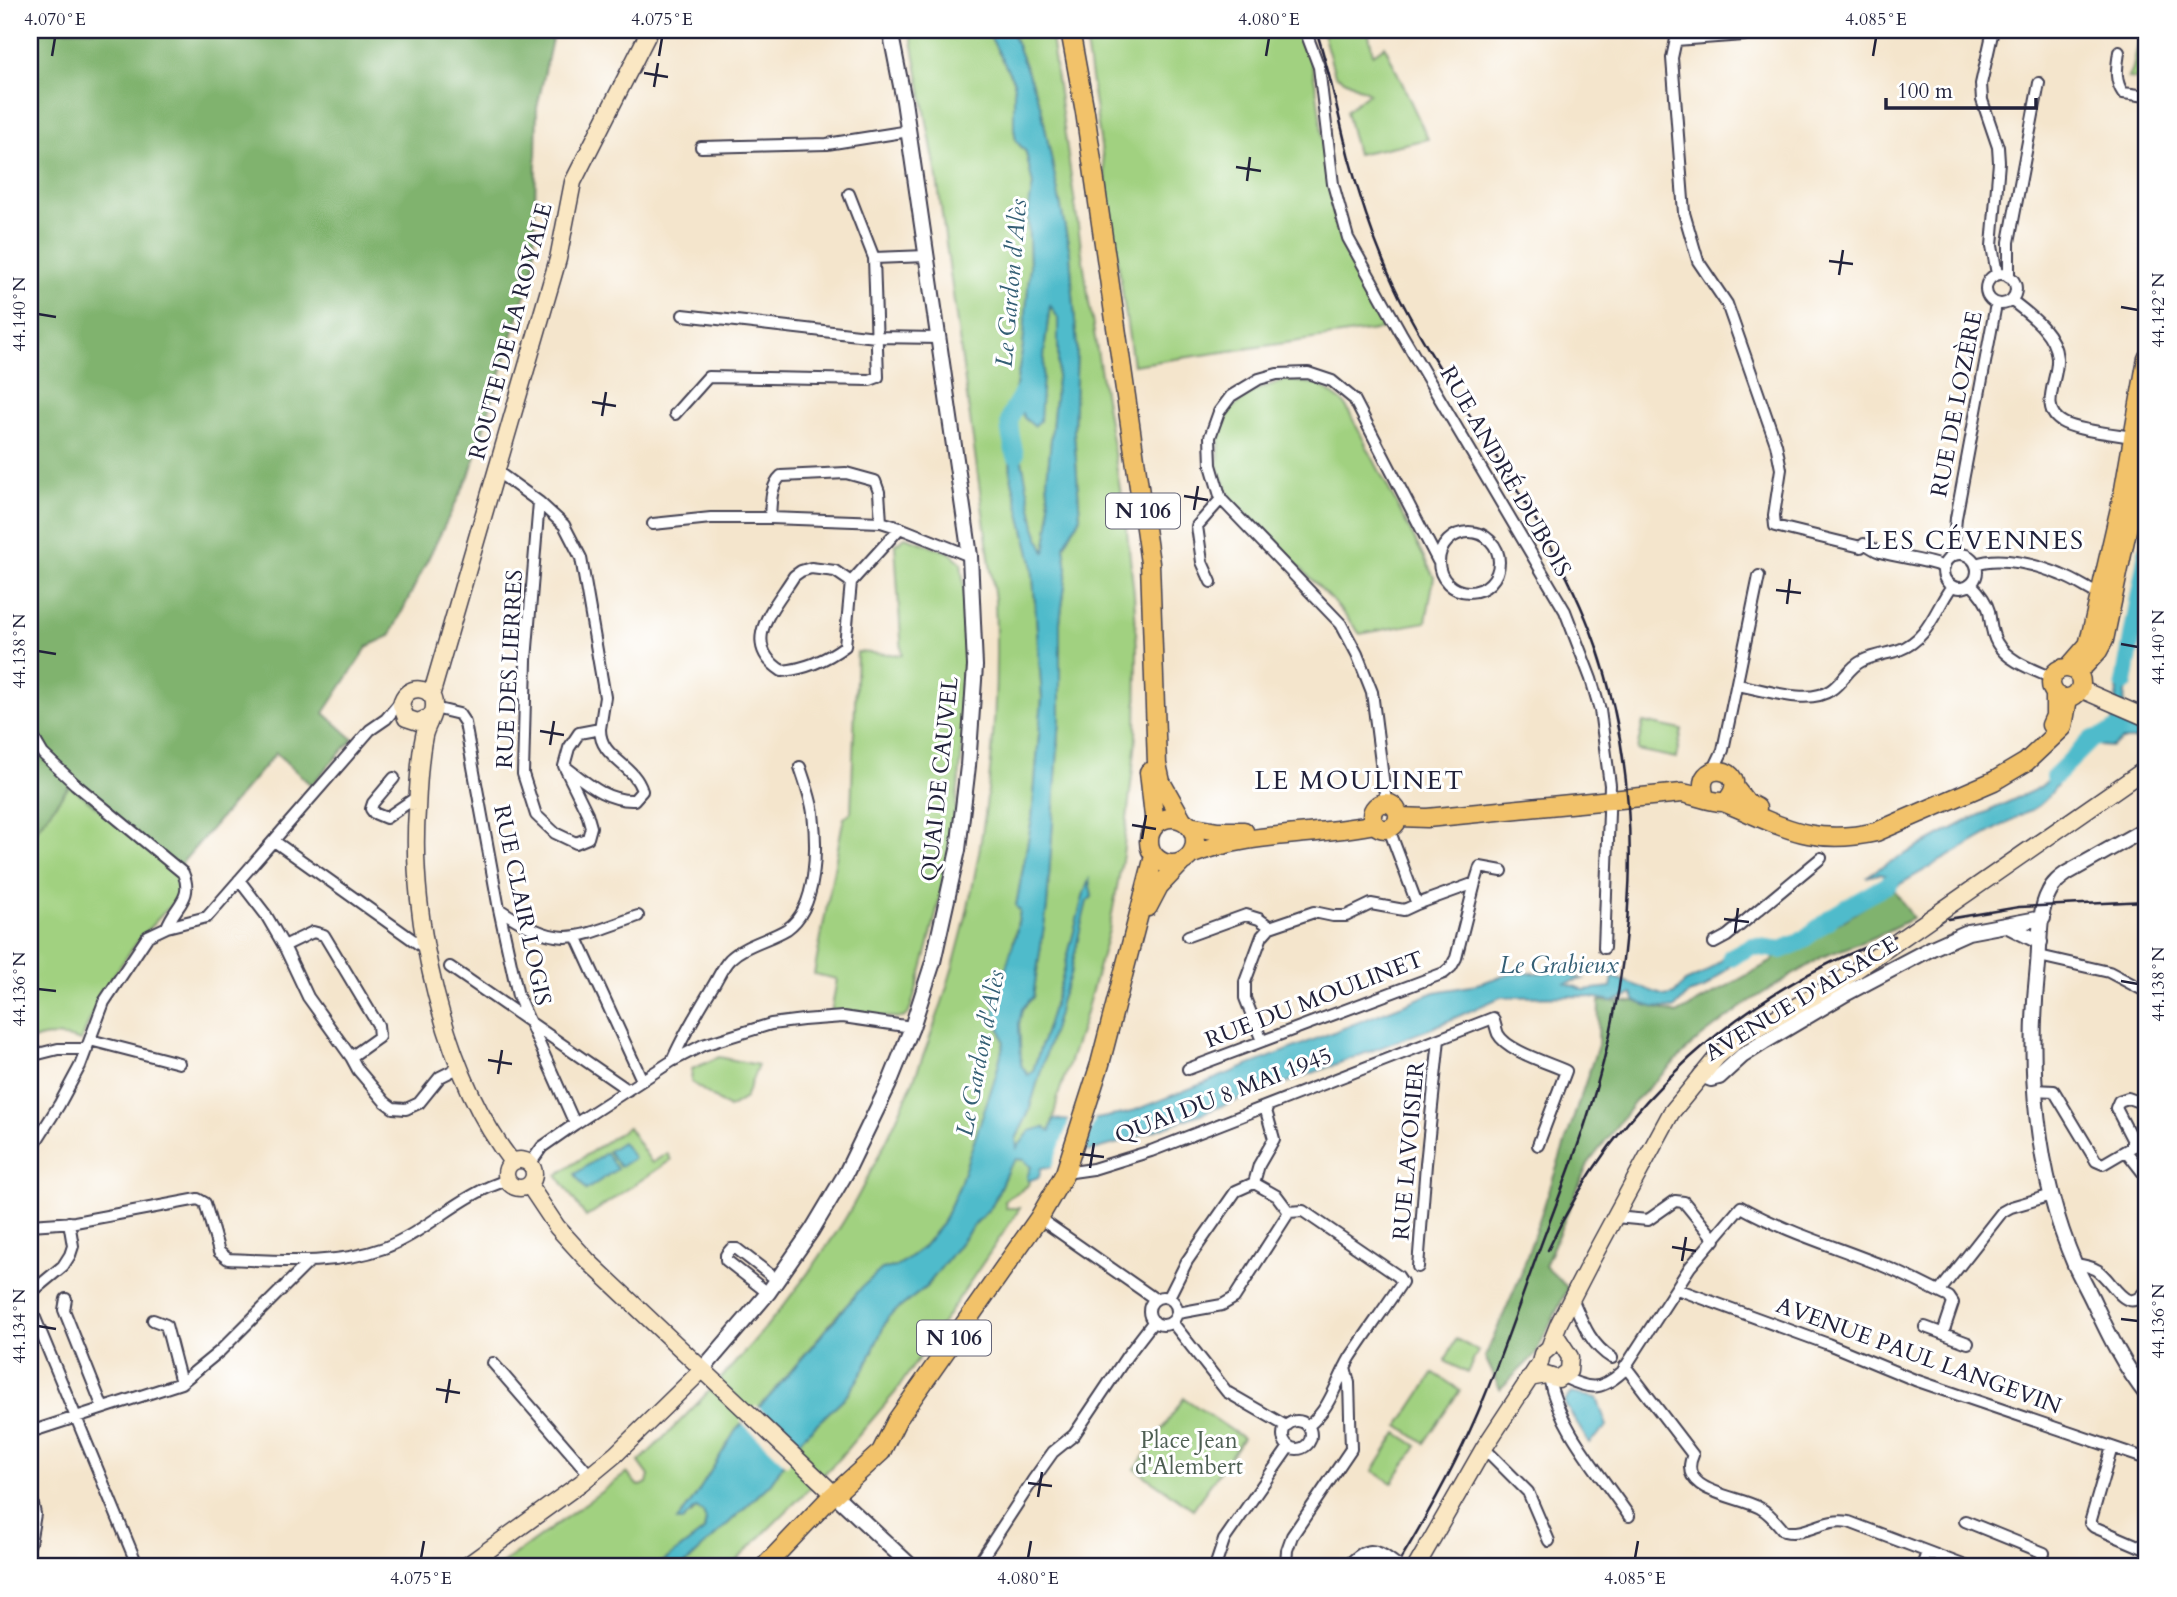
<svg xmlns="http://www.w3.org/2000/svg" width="2177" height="1597" font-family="Cardo,serif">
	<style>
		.green { fill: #a1d180; stroke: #627a5e; stroke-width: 2 }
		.forest { fill: #80b36e; stroke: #516a54; stroke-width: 2 }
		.water { fill: #50bbcb; stroke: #396e83; stroke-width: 2 }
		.pier { fill: #f4e5cc }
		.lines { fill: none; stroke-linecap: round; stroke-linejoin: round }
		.river { stroke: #50bbcb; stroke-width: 18 }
		.minor-casing { stroke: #423f51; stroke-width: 14 }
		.tertiary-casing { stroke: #423f51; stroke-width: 18 }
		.secondary-casing { stroke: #423f51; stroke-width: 19 }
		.primary-casing { stroke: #423f51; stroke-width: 21 }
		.minor { stroke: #fff; stroke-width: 10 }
		.tertiary { stroke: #fff; stroke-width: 14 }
		.secondary { stroke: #fae7c3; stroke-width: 16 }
		.primary { stroke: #f2c26a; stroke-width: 18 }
		.rail { stroke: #22223b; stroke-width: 2.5 }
		.tertiary-bridge-casing { stroke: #423f51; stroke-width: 18; stroke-linecap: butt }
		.tertiary-bridge { stroke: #fff; stroke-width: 14 }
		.ticks { fill: none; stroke: #22223b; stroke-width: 2.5 }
		.labels { text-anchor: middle; stroke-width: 6; stroke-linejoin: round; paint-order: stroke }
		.shield { fill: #fff; stroke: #646476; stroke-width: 2 }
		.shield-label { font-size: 21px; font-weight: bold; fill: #22223b }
		.street-label { font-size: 23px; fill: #22223b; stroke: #fff }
		.park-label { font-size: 23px; fill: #4e5f53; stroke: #fff }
		.water-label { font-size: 24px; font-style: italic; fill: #345f75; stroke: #fff }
		.quarter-label { font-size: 26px; letter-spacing: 2px; fill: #22223b; stroke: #fff }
		.neatline { fill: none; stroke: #22223b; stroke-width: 2.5 }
		.ticks-label { font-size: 18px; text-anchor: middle; fill: #22223b }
	</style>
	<rect width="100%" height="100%" fill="#fff"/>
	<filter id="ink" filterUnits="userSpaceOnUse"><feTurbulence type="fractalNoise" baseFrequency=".0143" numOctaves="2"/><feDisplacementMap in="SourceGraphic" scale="14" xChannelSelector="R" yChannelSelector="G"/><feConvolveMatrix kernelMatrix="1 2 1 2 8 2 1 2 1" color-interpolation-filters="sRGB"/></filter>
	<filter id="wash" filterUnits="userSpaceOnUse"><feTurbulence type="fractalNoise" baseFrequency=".00686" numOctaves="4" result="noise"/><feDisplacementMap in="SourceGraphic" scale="28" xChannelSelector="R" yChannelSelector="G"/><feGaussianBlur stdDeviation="1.57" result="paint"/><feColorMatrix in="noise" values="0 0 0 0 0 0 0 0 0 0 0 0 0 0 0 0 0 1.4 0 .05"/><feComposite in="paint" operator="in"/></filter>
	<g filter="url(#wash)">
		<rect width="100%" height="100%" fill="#f4e5cc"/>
		<!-- green -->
		<path class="green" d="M910,30H987L1014,82V128L1016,141L1026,152L1033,185L1028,212L1030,266L1023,346L1012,408L1045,344L1050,304L1058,318V368L1047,480L1050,517L1045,555L1035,527L1021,456L1009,435L1011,476L1032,562L1042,698L1032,819L1016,906L1020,911L997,1022L1004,1041L996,1075L959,1187L942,1224L922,1248L896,1267L882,1269L838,1314L771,1395L736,1430L695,1497L681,1515H691L696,1508L703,1512L706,1520L704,1531L656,1567H498L627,1473L637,1485L641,1486L647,1483L649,1476L639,1462C712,1391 780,1318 836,1233C852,1210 864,1184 877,1159C966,986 1003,794 995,600L936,171Z
			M1011,30H1050L1089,302L1127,531L1134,594L1137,650L1136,740L1123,855L1109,930L1082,1026L1059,1093L1050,1132L1017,1150L1016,1139L1028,1114L1058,1013C1059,997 1068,986 1071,971C1076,947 1081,924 1087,901L1092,897L1089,882L1084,893L1061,982L1033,1071L1028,1076L1021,1065L1019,1024L1022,1009L1033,997L1047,907L1060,719V622L1067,570L1064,546L1080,517L1074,432L1077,348L1070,253L1041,107Z
			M1084,30H1301C1324,89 1319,154 1336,215C1347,255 1369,291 1389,328L1133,365Z
			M1322,30H1368L1373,54L1385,46L1428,139L1357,154L1346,111L1369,93L1335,75Z
			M2141,30H2147V80L2128,78L2133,68Z
			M1285,380L1318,384L1345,404L1434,577L1426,622L1360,634L1333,601L1232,499L1218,468L1220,434L1230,410L1253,391Z
			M905,537L949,552L961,562C965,595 969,629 969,663C969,684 966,705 964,726C957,825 939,919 909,1013L903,1018L831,1013L837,979L814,974L842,826L844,818L851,812L857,652L902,655L895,545Z
			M1643,722L1682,730L1676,758L1637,750Z
			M70,785L183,878L182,893L141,937L113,976L94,1010L81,1041C67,1036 43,1033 30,1042V838Z
			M719,1057L758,1065L745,1098L729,1108L691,1082L692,1069Z
			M628,1127L652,1163L667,1153L671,1160L586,1217L557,1175Z
			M1016,1159L1024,1160L1031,1167L1028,1181L1030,1183C1020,1194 1014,1192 1005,1201L1006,1208H1020L895,1393L835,1463L730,1567H682L770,1484L800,1440L848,1394L864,1370L888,1317L926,1287L974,1225L992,1206L1008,1169Z
			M1456,1339L1478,1351L1467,1373L1445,1361Z
			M1434,1373L1460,1390L1424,1443L1399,1426Z
			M1184,1398L1243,1438L1193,1509L1135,1469Z
			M1397,1433L1417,1446L1392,1483L1373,1471Z"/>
		<!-- forest -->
		<path class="forest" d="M30,30H554L537,108L534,265L469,476L390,636L368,646L324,713L353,739L311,785L276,753L175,871L70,785L30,838Z
			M1893,888L1913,918L1875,937L1822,957L1744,1005L1694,1043L1637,1099L1588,1164L1545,1266L1568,1288L1535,1355L1500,1389L1485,1357L1520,1277L1598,1045L1599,1001L1636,1002L1677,1014L1771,962L1781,950L1845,920Z"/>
		<!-- water -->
		<path class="water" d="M987,30H1011L1041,107L1070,253L1077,348L1074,432L1080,517L1064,546L1067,570L1060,622V719L1047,907L1033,997L1022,1009L1019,1024L1021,1065L1028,1075L1033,1071L1061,982L1084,893L1089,880L1092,897L1087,901C1081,925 1076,947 1071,971C1068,986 1059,997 1058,1013L1028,1114L1016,1139L1017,1148L1030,1131L1044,1127L1050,1131L1054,1119L1080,1122L1128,1113L1435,992L1470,986L1510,974L1559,972L1583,979L1566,983L1584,990L1611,987L1613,977L1665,996L1674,994L1685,982L1703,974L1739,947L1752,946L1704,989L1688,994L1674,1009L1653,1007L1636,1002L1632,993L1629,996L1612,1001L1586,996L1501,997L1432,1028L1310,1074L1126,1141L1090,1151L1052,1167L1041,1168L1039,1177L1028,1181L1027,1177L1031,1167L1024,1160L1016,1159L1008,1169L992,1206L974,1225L926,1287L888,1317L864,1370L848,1394L800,1440L770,1484L682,1567H656L704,1531L706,1520L703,1512L696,1508L682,1521H677L695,1497L736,1430L771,1395L862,1287L882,1269L896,1267L922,1248L942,1224L959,1187L996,1075L1004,1042L994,1008L1016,934L1020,911L1016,906L1032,819L1042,698L1032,562L1011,476L1009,432L1021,456L1035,527L1045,553L1050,517L1047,480L1058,368V318L1050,305L1045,344L1040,421L1034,426L1024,418L1019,406L1012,409L1023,346L1030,266L1028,212L1033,185L1026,152L1016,141L1014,128V82Z
			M2128,660L2133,663L2125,693L2122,721L2142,725L2147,731L2146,740H2122L2111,747L2101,746L2098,741L2094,739L2099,733L2111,729L2118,685Z
			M2070,761C2062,779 2045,808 2026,812L1893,888L1872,895L1886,881L1888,876L1879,874L1866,877L1879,868L1967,821L2039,788Z
			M622,1142L634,1158L620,1167L608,1151Z
			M606,1153L617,1169L586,1190L575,1174Z
			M1571,1393L1597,1398L1607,1426L1589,1443L1565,1404L1566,1399Z"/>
		<!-- pier -->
		<path class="pier" d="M1089,1117L1095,1119L1085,1147L1090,1155L1051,1169L1070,1118Z
			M756,1405L800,1447L787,1466L740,1421Z"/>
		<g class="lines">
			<!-- river -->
			<path class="river" d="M1015,455C1007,420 1005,421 1025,390
				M2124,683L2147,552
				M2054,777L2092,739L2112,733L2113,731
				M1731,957L1752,946L1781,950L1800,942L1836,914L1890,883"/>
		</g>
	</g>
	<g filter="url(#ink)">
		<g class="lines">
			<!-- minor casing -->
			<g class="minor-casing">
				<path id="minor" d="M1305,30L1319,67L1333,184L1348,238L1401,333L1565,611L1591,679L1600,710L1610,785L1604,948
					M1678,30L1672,58L1684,213L1698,261L1727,304L1776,444L1781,469L1774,515L1775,526L1861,547L1864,544C1871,546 1873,550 1880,552C1901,558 1923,559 1944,567
					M1993,30L1981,84L1982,100L1998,147L1999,162L1992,246L1997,274
					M1676,40L1744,35V30
					M2119,52C2117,67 2114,80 2123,93L2147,96
					M701,147L827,144L909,131
					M874,258L927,256
					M1986 289a15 15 0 1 1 30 0a15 15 0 1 1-30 0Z
					M2009,277V242L2039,83
					M2011,300C2030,315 2055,332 2057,358C2059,379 2037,410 2064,423C2080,431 2115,434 2134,437
					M683,315L876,337L939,338
					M675,414L708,377L870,380L878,377L874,258L849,194
					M495,470L539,502L564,525L581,558L605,697L600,729L579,733L569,748L564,766L587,813L591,827L588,838L576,843L555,833L536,815L523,774L526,660L539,502
					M770,518C771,505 770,486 781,476L846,473L875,481L879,492L881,522
					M653,524L711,518H770L881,522L900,528
					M1439 562a30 30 0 1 1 60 0a30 30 0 1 1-60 0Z
					M1958,554L1954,542L1956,518L1996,304
					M1943 571a17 17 0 1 1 34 0a17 17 0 1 1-34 0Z
					M1976,564C2000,555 2038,565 2061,575C2075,580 2087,589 2100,595
					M811,568L835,571L851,582L845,646C826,660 806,669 782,671C738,643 775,607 794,576L801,571Z
					M851,582L900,528L970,556
					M1211,582L1202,562L1197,526L1221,499
					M1971,584C1979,592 1986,600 1989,611C1991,622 1991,633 1997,643C2007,661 2034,670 2052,678
					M1737,685C1763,689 1808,706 1831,690C1843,682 1849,667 1862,661C1874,655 1887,654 1899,650C1929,639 1935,609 1952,586
					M434,708L459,714L465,723L499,909L518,996L575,1124
					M30,732L43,754L75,784L183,873C194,899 175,905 167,927
					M567,768C588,784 606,801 634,800L642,791C634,763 600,759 600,729
					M1713,771L1723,750L1759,576
					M394,778L373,803L371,809L374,813L386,818L418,796
					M1386,802L1372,692L1357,654L1341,624L1221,499L1211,465L1210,437L1219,412L1231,396L1259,379L1277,374L1308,373L1332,381L1354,399L1438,561
					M1389,829L1417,904L1475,883L1480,867L1502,871
					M274,841L427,950
					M239,880L266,915L284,946L308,997L351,1057L358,1070L385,1102L393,1108L406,1109L419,1103L440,1077L460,1067
					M499,909C561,950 572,940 638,916
					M1188,936L1246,915L1259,919L1270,927
					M577,938L642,1080
					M1714,943L1727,936L1821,858
					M284,946L313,932L324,935L378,1025L379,1037L351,1057
					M2039,956L2109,972L2147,992
					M450,967L628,1090
					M90,1040L179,1063
					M1262,1041L1245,998V982L1262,936L1270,927L1314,912L1333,916H1346L1371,904L1404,910L1417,904
					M30,1056L58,1049H87
					M672,1061C683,1035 698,1011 713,986C718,978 723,966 730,959C746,944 769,940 787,929C818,908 817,847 813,813C811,798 805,782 800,767
					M1188,1069L1444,973L1451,967L1456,958L1475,883
					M2034,1090L2054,1091L2096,1161L2103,1164L2132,1147V1139L2116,1108L2119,1101L2128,1098L2147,1105
					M30,1151L59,1105L80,1066L104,1002L148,936L167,927L207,917L370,730L386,719L401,701
					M2126,1151L2147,1178
					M530,1164L542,1147L575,1124L672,1061L703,1045L771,1024L803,1020L843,1017L912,1027
					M1065,1173L1093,1169L1151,1151L1493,1018C1495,1023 1496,1029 1498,1034C1507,1051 1549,1063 1566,1071L1538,1145
					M1254,1183L1259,1165L1274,1139L1265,1107
					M1289,1212L1303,1211L1398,1276L1402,1282C1385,1308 1367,1332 1350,1358C1336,1382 1331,1408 1308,1426
					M2146,1216L2147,1214
					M1615,1217L1648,1220L1675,1201L1684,1202L1715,1240
					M1039,1218L1155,1299
					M30,1225L75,1222L198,1199L205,1203L219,1252L228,1259C279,1261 335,1266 384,1248C428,1231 462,1193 508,1180
					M2075,1264C2083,1265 2090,1266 2097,1270C2114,1281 2127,1320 2147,1288
					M1418,1267L1426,1164L1439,1039
					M1677,1289L1828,1344L1915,1380L2147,1459
					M1939,1292L2002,1212L2011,1207L2052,1195
					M768,1293L726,1260V1255L731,1249H737L777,1280
					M1149 1311a14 14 0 1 1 28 0a14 14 0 1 1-28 0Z
					M1169,1297L1187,1261L1236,1191L1254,1183
					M1572,1298C1582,1321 1590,1345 1612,1358
					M66,1299L64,1310L103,1408
					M30,1301L34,1290L63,1266L70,1255L73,1246L69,1222
					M30,1306L138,1567
					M1178,1313L1222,1305L1234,1298L1289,1212L1277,1196L1254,1183
					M153,1320L166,1325L181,1383
					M1172,1322L1227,1392L1286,1426
					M1925,1327L1968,1343
					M493,1363L590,1475
					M1625,1366L1693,1455C1676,1492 1737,1495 1760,1508C1770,1513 1777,1523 1784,1531C1806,1537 1824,1517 1849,1522L1968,1567
					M1563,1377C1588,1389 1600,1392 1622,1372L1690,1267L1741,1207C1786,1232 1834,1246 1881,1265C1904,1274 1926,1286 1949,1297L1953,1303L1943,1333
					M1549,1378C1559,1429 1600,1473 1629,1516
					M1283 1435a14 14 0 1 1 28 0a14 14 0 1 1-28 0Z
					M30,1432L181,1383L220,1351L310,1261
					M2112,1447L2090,1523L2094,1527L2143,1548
					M1484,1448L1528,1492L1549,1541
					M30,1491L35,1514L30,1543
					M1965,1521L2044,1553L2038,1567
					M1286,1564L1287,1550L1292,1536L1351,1449L1349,1383L1345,1367
					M976,1567L1033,1480L1053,1452L1074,1435L1127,1356L1154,1321
					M1215,1567L1224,1540L1289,1447
					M1922,1567L1927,1552"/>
			</g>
			<!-- tertiary casing -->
			<g class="tertiary-casing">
				<path id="tertiary" d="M2147,828L2067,873C2060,878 2053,883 2049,892C2038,912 2040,943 2038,965C2027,1065 2035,1172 2075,1265C2081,1278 2088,1290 2094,1303C2109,1335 2125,1368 2147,1395
					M2008,926L2040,942
					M1701,1075L1711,1079L1719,1077L1742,1056L1764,1042L1845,994L1932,948L1968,932L2043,918
					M702,1370L768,1293L812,1230L846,1173L889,1084L912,1027L933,962L958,850L968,766L975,666L970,556L904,101L890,30
					M834,1494L912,1567
					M1349,1567C1364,1552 1371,1547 1390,1562"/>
			</g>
			<!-- secondary casing -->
			<g class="secondary-casing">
				<path id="secondary" d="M2080,689L2147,718
					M431,696L558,259L573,182L650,30
					M430,717L418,722L406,718L401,705C405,682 435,686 434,706C434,716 426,726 424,736C419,760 418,786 417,810C409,920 444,1074 512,1162
					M506 1174a14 14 0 1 1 28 0a14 14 0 1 1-28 0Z
					M529,1185L557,1227L587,1260L834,1494
					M1529,1378L1546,1375L1558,1379L1569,1371L1570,1357L1555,1334
					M465,1567L581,1483L616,1454L702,1370
					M1416,1567L1484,1448L1540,1363L1542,1354L1549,1348L1559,1323L1591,1261L1671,1113L1717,1057L1738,1039L1836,984L2147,768"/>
			</g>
			<!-- primary casing -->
			<g class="primary-casing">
				<path id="primary" d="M1070,30L1085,112L1150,563L1157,764L1161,782L1183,821
					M2085,665L2098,651L2104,640L2147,435
					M2051 683a15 15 0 1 1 30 0a15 15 0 1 1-30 0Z
					M2068,668L2088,645L2091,634L2123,495L2147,358
					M2051,725L2055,716V694
					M1149,772L1155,825
					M1735,788L1746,802L1757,808
					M1705,797C1691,757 1752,767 1729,798
					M1372 816a13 13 0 1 1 26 0a13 13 0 1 1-26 0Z
					M1399,817L1427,818L1682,793C1695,795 1713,803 1723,802C1781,825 1810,847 1876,832L1994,781L2026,762L2063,727L2068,698
					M1149 841a23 23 0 1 1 46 0a23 23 0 1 1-46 0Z
					M1189,826L1218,831H1244
					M1190,855C1253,831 1311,837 1375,824
					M1148,907L1159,886L1181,863
					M764,1567L827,1501L881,1452L897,1420L1039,1218L1065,1173L1100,1064L1154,856"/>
			</g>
			<!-- minor -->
			<use href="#minor" class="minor"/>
			<!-- tertiary -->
			<use href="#tertiary" class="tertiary"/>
			<!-- secondary -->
			<use href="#secondary" class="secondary"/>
			<!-- primary -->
			<use href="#primary" class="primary"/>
			<!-- rail -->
			<path class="rail" d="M1316,30C1330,72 1338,115 1349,158C1362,206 1378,254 1400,298C1461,417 1551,518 1596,645C1648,796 1636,967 1587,1118C1572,1165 1553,1212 1536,1258C1519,1305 1503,1352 1484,1398C1460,1457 1429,1513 1396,1567
				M1948,919L2019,907L2147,901
				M1548,1250C1616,1103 1743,989 1895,936"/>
			<!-- tertiary-bridge casing -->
			<g class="tertiary-bridge-casing">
				<path id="tertiary-bridge" d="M1390,1562L1397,1567"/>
			</g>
			<!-- tertiary-bridge -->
			<use href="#tertiary-bridge" class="tertiary-bridge"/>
		</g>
	</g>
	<!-- ticks -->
	<path class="ticks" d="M52,56L55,38M659,56L662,38M1266,56L1269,38M1873,56L1876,38M644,73L668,77M654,87L658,63M1236,167L1261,171M1247,181L1250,157M1829,261L1853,264M1839,275L1843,250M2121,307L2138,310M38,314L56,317M592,402L616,406M602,416L606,392M1184,496L1208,500M1194,510L1198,486M1776,590L1801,593M1787,604L1790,579M2121,644L2138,647M38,651L56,654M540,731L564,735M550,745L554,721M1132,825L1156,829M1142,839L1146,815M1724,919L1749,922M1735,933L1738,908M2121,981L2138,984M38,989L56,991M488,1060L512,1064M498,1074L502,1050M1080,1154L1104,1157M1090,1168L1094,1143M1672,1247L1696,1251M1682,1261L1686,1237M2121,1319L2138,1321M38,1326L56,1329M436,1389L460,1393M446,1403L450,1379M1028,1483L1052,1486M1038,1497L1042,1472M421,1558L424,1541M1028,1558L1031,1541M1635,1558L1638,1541"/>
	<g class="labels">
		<!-- shield labels -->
		<g class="shield">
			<rect x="1106" y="493.5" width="74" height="35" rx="5"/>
			<rect x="917" y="1320.5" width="74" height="35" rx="5"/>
		</g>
		<g class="shield-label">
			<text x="1143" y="518">N 106</text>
			<text x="954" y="1345">N 106</text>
		</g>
		<!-- street labels -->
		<g class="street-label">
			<text transform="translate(510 331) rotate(-75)" y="8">ROUTE DE LA ROYALE</text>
			<text transform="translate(1956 404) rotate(-79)" y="8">RUE DE LOZÈRE</text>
			<text transform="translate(1506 471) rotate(60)" y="8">RUE ANDRÉ DUBOIS</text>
			<text transform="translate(509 669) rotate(-87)" y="8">RUE DES LIERRES</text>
			<text transform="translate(939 779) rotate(-84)" y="8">QUAI DE CAUVEL</text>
			<text transform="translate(523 905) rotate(78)" y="8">RUE CLAIR LOGIS</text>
			<text transform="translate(1801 998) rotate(-31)" y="8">AVENUE D'ALSACE</text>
			<text transform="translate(1314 999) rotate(-21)" y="8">RUE DU MOULINET</text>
			<text transform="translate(1223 1095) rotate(-21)" y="8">QUAI DU 8 MAI 1945</text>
			<text transform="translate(1408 1151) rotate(-85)" y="8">RUE LAVOISIER</text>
			<text transform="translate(1919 1355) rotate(20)" y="8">AVENUE PAUL LANGEVIN</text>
		</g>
		<!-- park labels -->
		<g class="park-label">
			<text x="1189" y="1448">Place Jean<tspan x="1189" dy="26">d'Alembert</tspan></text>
		</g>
		<!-- water labels -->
		<g class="water-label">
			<text transform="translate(1011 283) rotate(-85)" y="8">Le Gardon d'Alès</text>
			<text x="1559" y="973">Le Grabieux</text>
			<text transform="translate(980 1053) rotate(-79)" y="8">Le Gardon d'Alès</text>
		</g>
		<!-- quarter labels -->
		<g class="quarter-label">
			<text x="1975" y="549">LES CÉVENNES</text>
			<text x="1360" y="789">LE MOULINET</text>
		</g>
	</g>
	<!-- margin -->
	<rect width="2177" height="1597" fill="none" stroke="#fff" stroke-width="77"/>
	<!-- scale -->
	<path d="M1886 98v10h150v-10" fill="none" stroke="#22223b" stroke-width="3.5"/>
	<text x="1897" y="98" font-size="21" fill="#22223b" stroke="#ffffff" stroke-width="5" paint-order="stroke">100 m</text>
	<rect x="38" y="38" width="2100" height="1520" class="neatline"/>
	<g class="ticks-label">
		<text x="55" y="25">4.070°E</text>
		<text x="662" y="25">4.075°E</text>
		<text x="1269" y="25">4.080°E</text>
		<text x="1876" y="25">4.085°E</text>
		<text transform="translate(2158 310) rotate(-90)" y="6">44.142°N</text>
		<text transform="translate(19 314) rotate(-90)" y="6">44.140°N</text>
		<text transform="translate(2158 647) rotate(-90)" y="6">44.140°N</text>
		<text transform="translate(19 651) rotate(-90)" y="6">44.138°N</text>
		<text transform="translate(2158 984) rotate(-90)" y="6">44.138°N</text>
		<text transform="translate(19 989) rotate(-90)" y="6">44.136°N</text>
		<text transform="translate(2158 1321) rotate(-90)" y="6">44.136°N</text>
		<text transform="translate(19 1326) rotate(-90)" y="6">44.134°N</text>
		<text x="421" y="1584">4.075°E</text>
		<text x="1028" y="1584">4.080°E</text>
		<text x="1635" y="1584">4.085°E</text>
	</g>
</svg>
